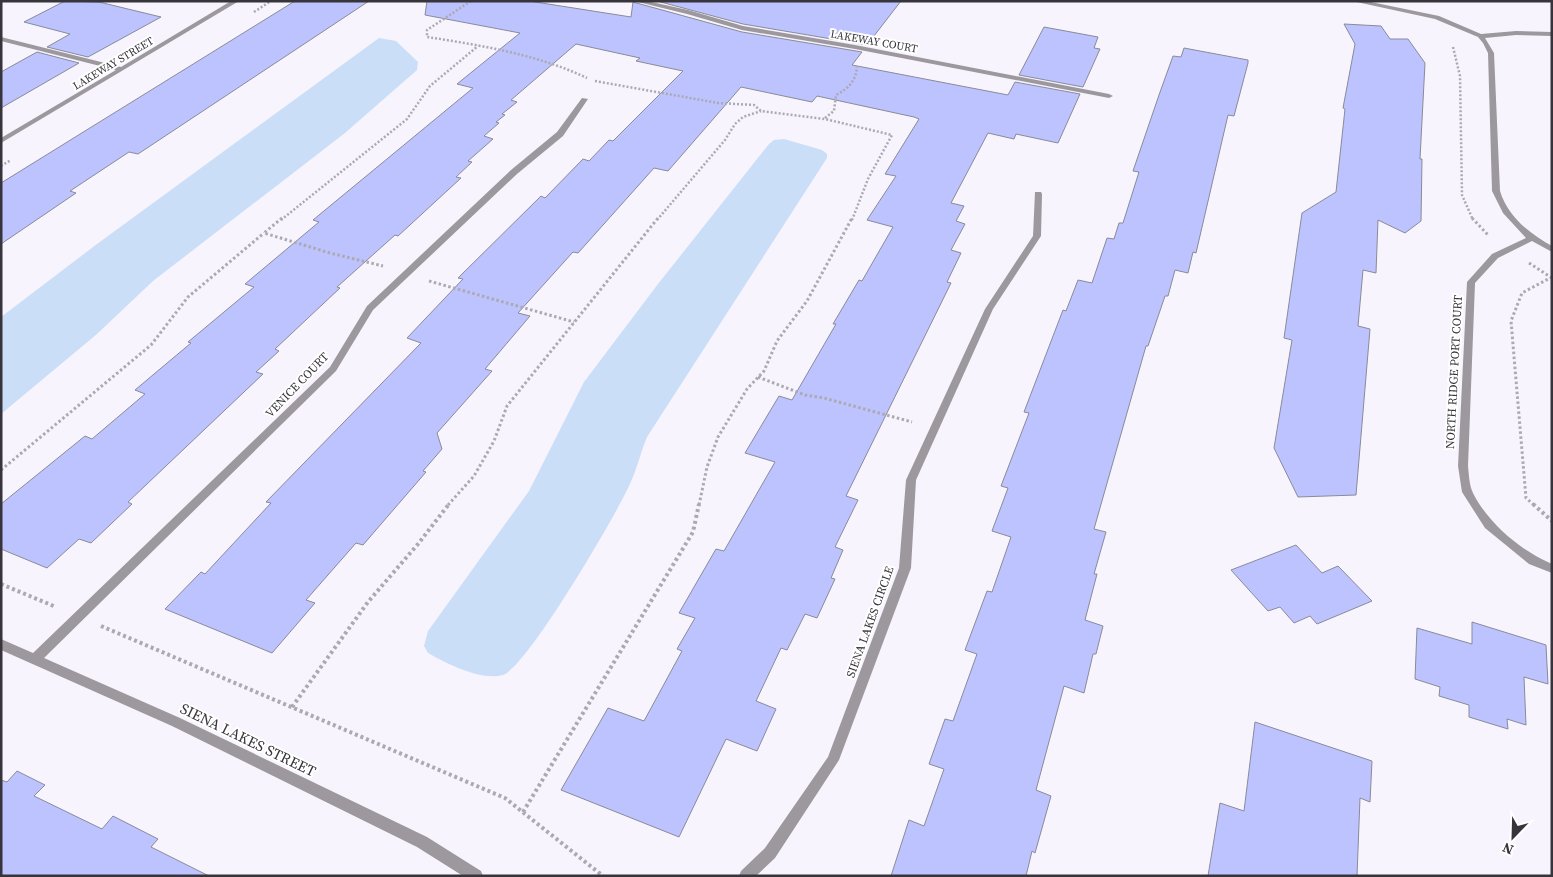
<svg xmlns="http://www.w3.org/2000/svg" width="1553" height="877" font-family="'Source Serif 4',serif">
	<style>
		.water { fill: #cbdef8 }
		.building { fill: #bcc3fe; stroke: #898b98 }
		.lines { fill: none; stroke-linecap: round; stroke-linejoin: round }
		.path-far2 { stroke: #aca9b1; stroke-width: 2.5; stroke-dasharray: 2 2; stroke-linecap: butt }
		.path-far1 { stroke: #aca9b1; stroke-width: 3; stroke-dasharray: 2.5 2.5; stroke-linecap: butt }
		.path { stroke: #aca9b1; stroke-width: 4; stroke-dasharray: 3 3; stroke-linecap: butt }
		.minor { fill: #9d989d; fill-rule: evenodd }
		.labels { text-anchor: middle; stroke-width: 4; stroke-linejoin: round; paint-order: stroke }
		.far-street-label { font-size: 11px; fill: #37353b; stroke: #fff }
		.street-label { font-size: 12px; fill: #37353b; stroke: #fff }
		.near-street-label { font-size: 15px; fill: #37353b; stroke: #fff }
	</style>
	<rect width="100%" height="100%" fill="#f7f4fd"/>
	<!-- water -->
	<path class="water" d="M379,38L396,41L418,62L417,70L345,133L153,281L97,334L1,414V317L97,244Z
		M784,139L822,150L827,154V158L647,437C640,454 636,473 627,490C613,520 527,667 503,675C481,681 447,664 428,653L424,646L428,631L529,491L584,382L658,284L769,144L774,140Z"/>
	<!-- building -->
	<path class="building" d="M65,1L99,2L161,17L88,57L47,47L70,34L24,22Z
		M295,1H369L138,154L129,152L70,191L76,193L1,244V183Z
		M427,1H529L631,17L633,2L742,32L862,52L852,65L1008,95L1015,82L1080,94L1058,143L1016,134L1014,139L988,133L951,203L964,206L956,221L965,224L951,250L961,253L947,282L951,283L846,496L858,500L835,547L843,550L831,578L835,579L817,618L805,614L787,650L781,648L756,701L776,709L757,751L726,739L679,837L561,790L608,708L644,721L682,651L677,649L695,618L679,613L716,549L724,551L775,462L745,453L779,396L792,400L836,324H833L859,280L862,281L893,227L867,220L896,176L885,174L919,119L914,117L817,96L812,102L741,87L668,171L654,168L578,253L573,252L518,313L530,316L485,369L492,371L437,433L442,449L423,471L426,472L363,545L356,543L306,600L315,603L272,653L165,609L201,572L205,574L271,503L266,502L421,343L407,338L463,279L458,278L541,196L545,198L583,159L589,161L609,140L613,141L683,71L636,61L640,58L576,44L511,100L517,102L502,114L505,115L496,122L499,123L484,136L493,139L468,161L472,162L456,177L461,178L398,236L395,235L337,287L340,288L275,349L279,351L256,372L263,374L128,502L132,504L91,543L79,539L47,568L1,549V504L85,436L92,439L145,394L135,390L191,343L188,342L254,287L245,284L319,222L313,220L473,88L457,84L520,33L425,15Z
		M657,1H901L867,45L743,24Z
		M1344,24L1381,26L1390,39H1408L1425,63L1420,159H1422L1421,221L1405,233L1378,220L1376,273L1363,270L1358,326L1370,329L1356,495L1298,497L1274,448L1292,340L1284,338L1302,213L1336,192L1345,109L1343,108L1355,44Z
		M1044,27L1098,37L1094,48L1100,49L1083,87L1019,75Z
		M1184,48L1248,60V63L1234,116L1228,115L1196,253L1193,252L1188,273L1175,270L1168,296H1165L1148,346H1146L1094,529L1106,532L1094,574H1097L1085,620L1103,626L1096,654H1093L1084,693L1064,686L1036,790L1051,796L1035,853L1032,851L1026,876H891L909,820L924,826L944,769L929,764L945,719L953,721L977,654L965,650L987,591L992,592L1011,537L992,531L1008,488L1001,486L1029,413L1024,412L1063,310L1066,311L1078,280L1092,283L1107,238L1114,239L1119,223H1123L1139,172L1133,171L1159,95L1173,56L1181,57Z
		M37,52L79,63L1,108V72Z
		M1296,545L1322,573L1338,566L1372,601L1317,624L1310,616L1294,623L1280,607L1268,611L1231,570Z
		M1472,622L1546,645L1548,684L1524,677L1526,725L1507,719L1508,729L1469,717V705L1439,696L1440,687L1415,679L1417,628L1472,644Z
		M1255,722L1372,761L1370,802L1360,798L1357,876H1208L1220,803L1244,811Z
		M17,771L45,785L34,796L102,829L113,816L158,839L151,847L209,876H1V780L7,782Z"/>
	<g class="lines">
		<!-- path-far2 -->
		<path class="path-far2" d="M471,1L427,30V37C480,45 539,55 587,78
			M254,12L271,1
			M1453,47L1460,76L1462,195L1473,220
			M595,81L718,103L754,105L761,111L825,119L892,135L868,179L852,220
			M825,118L834,111L836,95C849,88 856,81 857,66
			M1,166L11,160
			M281,220L407,119L430,86L478,46
			M657,220L725,140L735,124L743,117L761,111"/>
		<!-- path-far1 -->
		<path class="path-far1" d="M282,218L264,233L330,253L383,266
			M1472,218L1489,236
			M1529,263L1552,278
			M429,281L574,322
			M758,377L805,395L824,398L912,422
			M1,470L151,345L188,297L264,233
			M448,505L474,476L494,441L507,406L658,218
			M699,505L707,467L718,437L747,389L764,371L777,341L807,301L852,218
			M1534,505L1526,498L1511,321L1522,293L1550,278"/>
		<!-- path -->
		<path class="path" d="M1533,504L1552,521
			M1,584L56,607
			M101,626L505,798L603,876
			M292,707L368,602L418,544L449,504
			M523,812L693,532L699,504"/>
		<!-- minor -->
		<path class="minor" d="M231,1H239L1,143V138L116,70L1,41V37L121,67Z
			M634,1H647L688,10L743,26L855,45L1109,94L1113,96L1109,98L855,49L742,30L687,14Z
			M1352,1H1366L1439,16L1481,34L1516,31L1552,32V36L1516,35L1485,38L1494,53L1500,191C1508,217 1529,233 1552,246V252L1532,241L1498,258L1475,283L1468,466C1469,474 1469,485 1473,493C1487,522 1522,552 1552,564V573L1529,564L1485,528L1462,492L1458,466L1467,282L1492,254L1526,238L1503,213L1492,191L1488,53L1483,43L1478,37L1435,19Z
			M582,98L588,99L563,136L517,174L373,310L336,371L44,658L180,718L427,837L481,871L483,876H463L417,847L172,726L1,650V639L33,653L330,367L367,306L511,170L557,132Z
			M1035,192H1041L1042,194L1041,236L993,309L916,480L911,568L839,760L775,858L756,876H739L741,871L765,848L828,757L899,568L906,480L985,309L1033,236Z"/>
	</g>
	<g class="labels">
		<!-- far-street labels -->
		<g class="far-street-label">
			<text transform="translate(874 41) rotate(10)" y="4">LAKEWAY COURT</text>
			<text transform="translate(113 63) rotate(-31)" y="4">LAKEWAY STREET</text>
		</g>
		<!-- street labels -->
		<g class="street-label">
			<text transform="translate(1454 372) rotate(-87)" y="4">NORTH RIDGE PORT COURT</text>
			<text transform="translate(297 385) rotate(-46)" y="4">VENICE COURT</text>
			<text transform="translate(870 622) rotate(-70)" y="4">SIENA LAKES CIRCLE</text>
		</g>
		<!-- near-street labels -->
		<g class="near-street-label">
			<text transform="translate(248 740) rotate(26)" y="5">SIENA LAKES STREET</text>
		</g>
	</g>
	<!-- border -->
	<rect width="1553" height="877" fill="none" stroke="#37353b" stroke-width="5"/>
	<!-- north arrow -->
	<g transform="translate(1513 837) rotate(203)" stroke="#ffffff" stroke-width="4" paint-order="stroke">
	<path d="M0-4L9 19L0 12L-9 19Z" fill="#37353b"/>
	<text y="-8" font-size="14" font-weight="bold" text-anchor="middle" fill="#37353b">N</text>
	</g>
</svg>
